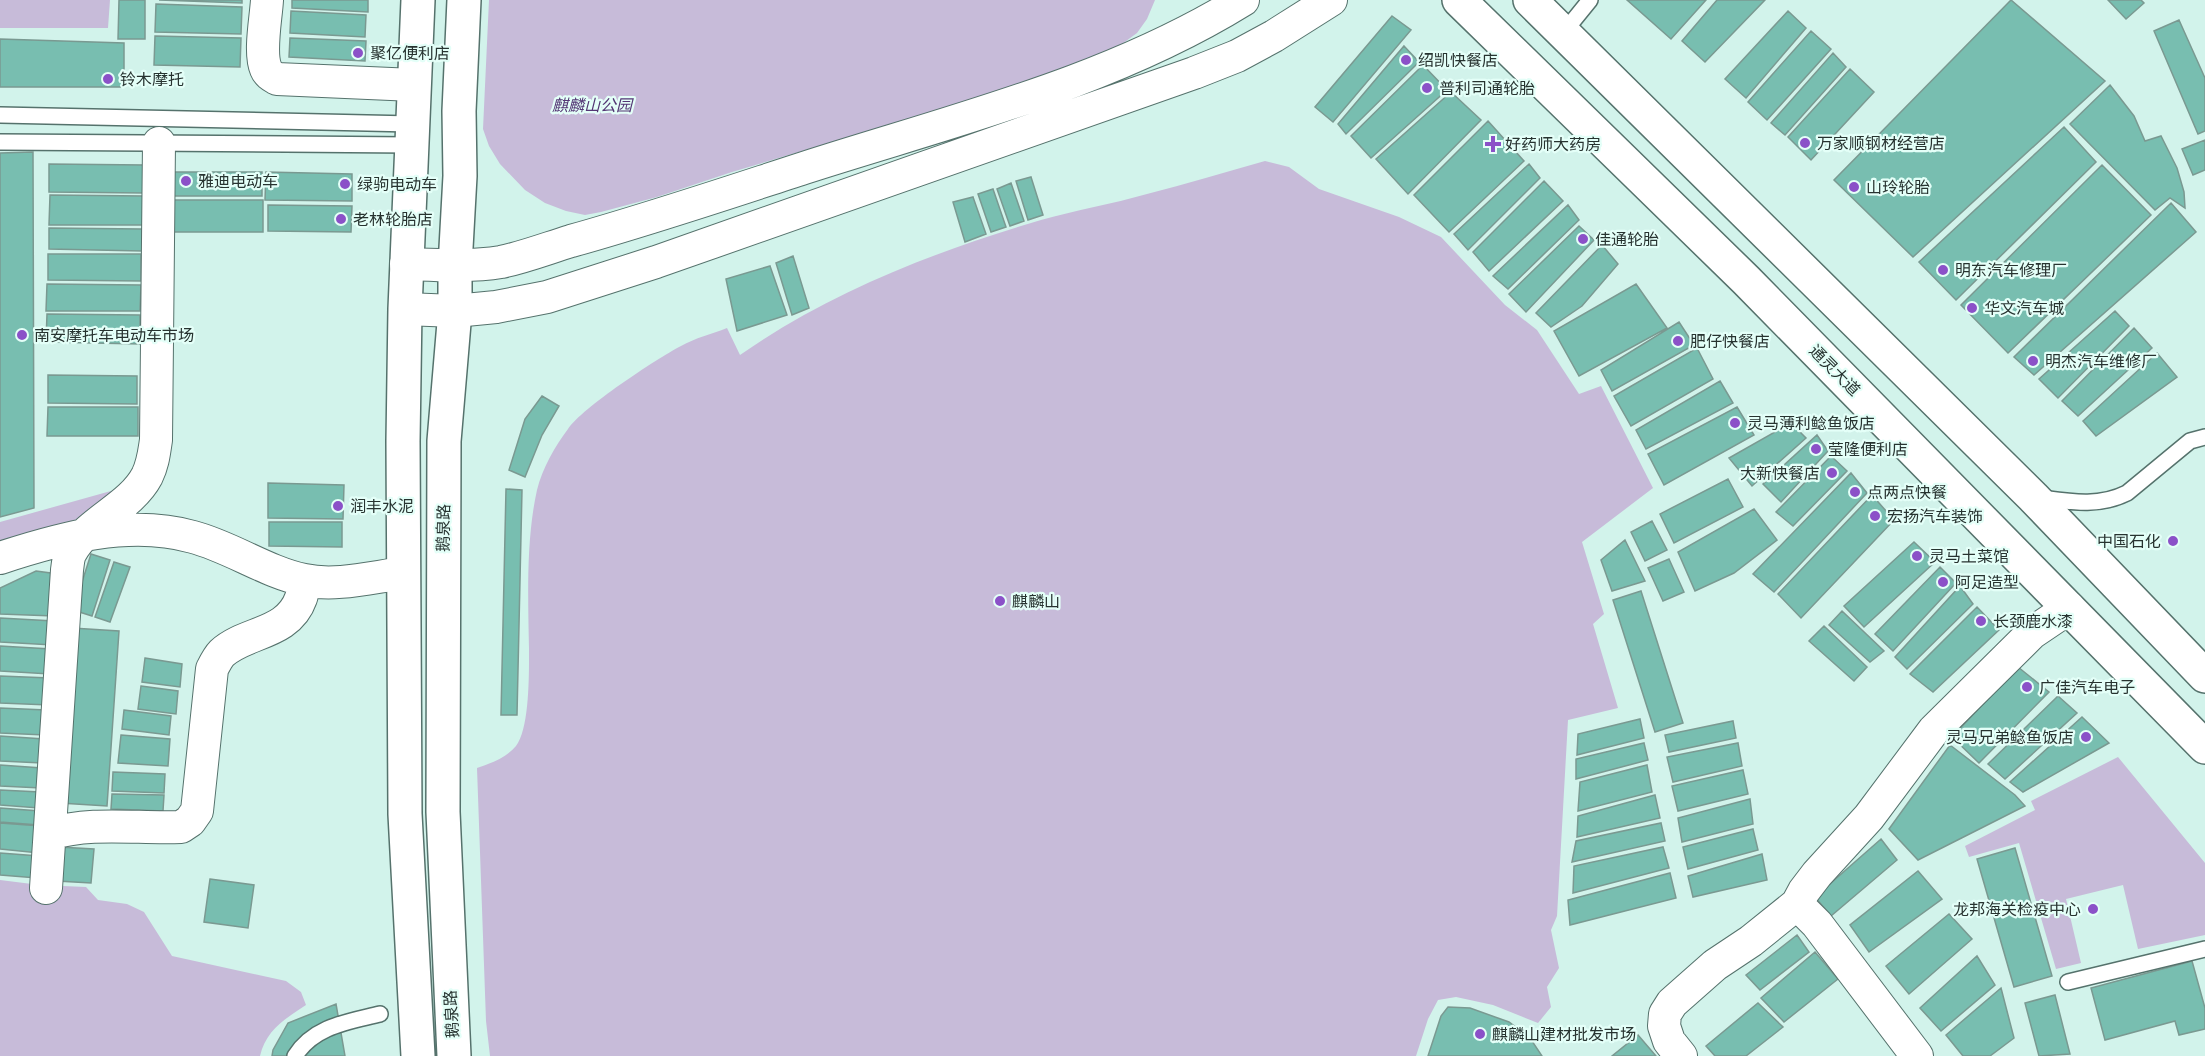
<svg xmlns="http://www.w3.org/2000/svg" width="2205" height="1056" font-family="'Playfair Display','Noto Sans SC',serif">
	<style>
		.green { fill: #c7bbd9 }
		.building { fill: #78beb0; stroke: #7a9991; stroke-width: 1.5 }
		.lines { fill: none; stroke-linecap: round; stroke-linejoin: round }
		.lane-casing { stroke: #55726c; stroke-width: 18 }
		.street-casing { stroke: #55726c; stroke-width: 34 }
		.secondary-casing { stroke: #55726c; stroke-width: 36 }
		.lane { stroke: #fff; stroke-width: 15 }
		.street { stroke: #fff; stroke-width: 32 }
		.secondary { stroke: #fff; stroke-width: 33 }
		.poi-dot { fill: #8b51c8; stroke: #e4fff8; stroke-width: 2 }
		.labels { text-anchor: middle; stroke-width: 4.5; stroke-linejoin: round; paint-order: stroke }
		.poi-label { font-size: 16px; fill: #273330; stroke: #e4fff8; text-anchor: start }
		.park-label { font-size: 16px; font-style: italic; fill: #533674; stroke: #e4fff8 }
		.street-label { font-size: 16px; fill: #273330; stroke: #e4fff8 }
	</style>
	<rect width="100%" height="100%" fill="#d2f3eb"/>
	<!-- green -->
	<path class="green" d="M0,0H110L108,28H0Z
		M489,0H1155L1147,19L1137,33L1111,52L969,101L732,172L657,197L601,212L585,215L566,211L545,203L525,190L500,164L489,146L483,129Z
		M1265,161L1289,167L1319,189L1399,217L1441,237L1505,305L1537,330L1579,394L1601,386L1653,488L1582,542L1604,614L1593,624L1618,708L1568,720L1557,916L1551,930L1559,968L1547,987L1551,1007L1538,1023L1493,1005L1456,997L1438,1000L1428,1019L1416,1056H490L486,1021L477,768C491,763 506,758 516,746C530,728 529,671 529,648C528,597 526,539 537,490C542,469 555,446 568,429C582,408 656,359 681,346C695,338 712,334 727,328L740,355C830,292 936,251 1041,220C1076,210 1112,204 1147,194C1186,184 1225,172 1265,161Z
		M118,489L85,517L0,542V522Z
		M2118,757L2205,863V935L2138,949L2123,885L2066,899L2081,963L2056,969L2019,843L1969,857L1965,846L2035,810L2031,801Z
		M0,880L40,885L86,887L98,900L127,904L144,912L172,956L286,981L301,992L306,1005C285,1019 266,1030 260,1056H0Z"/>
	<!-- building -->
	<path class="building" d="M119,0H145V39H118Z
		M159,0H242V3Z
		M292,0H368V12L292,8Z
		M1627,0H1706L1671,39Z
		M1717,0H1765L1705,62L1682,41Z
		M2011,0L2105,81L1913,257L1834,180Z
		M2108,0H2141L2144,3L2126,19Z
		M156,4L242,7L241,34L155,32Z
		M291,11L366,15L365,37L290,33Z
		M1788,11L1806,28L1746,98L1725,79Z
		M1392,16L1411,30L1333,122L1315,107Z
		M2179,20L2205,78V131L2198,134L2154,31Z
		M1811,31L1831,49L1767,120L1748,102Z
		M155,36L241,38L240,67L154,65Z
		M290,38L366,41L365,61L289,57Z
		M0,39L124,43V87H0Z
		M1404,46L1419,62L1346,134L1338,124Z
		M1833,53L1846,67L1785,135L1771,123Z
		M1423,65L1447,90L1371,158L1351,136Z
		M1850,69L1874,92L1811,160L1788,137Z
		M2110,85L2134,116L2145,141L2161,136L2177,168L2184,192L2185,208L2170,198L2155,210L2070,124Z
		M1451,92L1481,120L1408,194L1376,159Z
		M1488,121L1524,161L1449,232L1414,195Z
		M2064,127L2096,162L1956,300L1919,262Z
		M2205,140V170L2193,175L2182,149Z
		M33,152L34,508L0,517V153Z
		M49,164L145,165L144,193L49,192Z
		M1529,164L1540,178L1468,250L1454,234Z
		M2102,165L2151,215L2008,353L1961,305Z
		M174,172H262V196H174Z
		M266,172L352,174V201L265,200Z
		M1031,177L1043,215L1028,220L1016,181Z
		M1544,181L1563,201L1489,271L1473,252Z
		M1011,183L1024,221L1010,226L997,189Z
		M993,189L1006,227L991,232L978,194Z
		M50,195L144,196V225H49Z
		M973,197L986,234L965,242L953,202Z
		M174,200H263V232H174Z
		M2171,203L2196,232L2034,375L2014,357Z
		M268,205L352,206L351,232L268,231Z
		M1568,205L1579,220L1508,289L1493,276Z
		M1579,226L1594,240L1526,312L1509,294Z
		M49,228L142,229V251L49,249Z
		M1602,245L1618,264L1582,306L1551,327L1536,313Z
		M48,254H141V281L48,280Z
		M793,256L809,308L792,315L776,263Z
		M770,266L787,315L737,331L726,279Z
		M47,284L141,285L140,311H46Z
		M1636,284L1667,328L1579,376L1554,331Z
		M2115,311L2129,326L2058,398L2039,379Z
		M47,314L140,315V344L46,342Z
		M1679,322L1694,345L1612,391L1601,370Z
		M2134,328L2152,348L2078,416L2062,401Z
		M1697,348L1713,379L1631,426L1614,396Z
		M2157,353L2177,377L2096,436L2083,421Z
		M48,375L137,376V404L48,403Z
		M1720,381L1733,403L1646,449L1636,430Z
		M542,396L559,406L542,435L525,477L509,470L525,419Z
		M48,407H138V436H47Z
		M1737,407L1754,435L1664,485L1648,454Z
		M1791,423L1806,438L1752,486L1729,458Z
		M1817,435L1828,451L1781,502L1763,484Z
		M1831,456L1847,471L1793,526L1776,512Z
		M1851,473L1867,493L1774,592L1753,574Z
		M1728,479L1743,507L1674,543L1660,514Z
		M268,483L344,485L343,519L268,518Z
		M506,489L522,490L517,715H501Z
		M1872,495L1894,520L1801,618L1778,594Z
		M1754,509L1777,540L1734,573L1695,591L1678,552Z
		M1652,521L1667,550L1645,561L1631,532Z
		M269,522H342V547L269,546Z
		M1625,540L1645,581L1612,591L1601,560Z
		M1914,542L1935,562L1864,627L1844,606Z
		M91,554L110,560L92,616L73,610Z
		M1669,559L1684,592L1663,601L1648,568Z
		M114,562L130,567L110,622L95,617Z
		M1940,567L1956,583L1893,651L1875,634Z
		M36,571L58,574L54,616L0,614V588Z
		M1960,586L1973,604L1907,669L1895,657Z
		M1641,591L1683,723L1655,732L1613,600Z
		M1977,607L1999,630L1933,692L1910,674Z
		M1842,611L1884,651L1870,662L1829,625Z
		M0,618L54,621L53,645L0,642Z
		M1824,626L1867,667L1854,681L1809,641Z
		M72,628L119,631L107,806L60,803Z
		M0,646L51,649L50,674L0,671Z
		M145,658L182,664L180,687L142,682Z
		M2018,667L2049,692L1979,763L1952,737Z
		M0,676L50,678L49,705L0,703Z
		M141,686L178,691L176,714L138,709Z
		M2058,696L2077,713L2005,779L1988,764Z
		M0,708L46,710L45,735L0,733Z
		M124,710L171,716L169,735L122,729Z
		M2082,717L2109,743L2023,792L2010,782Z
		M1640,719L1644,738L1577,755L1578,734Z
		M1733,721L1736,738L1669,752L1665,735Z
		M121,735L170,739L168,766L118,763Z
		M0,736L44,739L42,763L0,761Z
		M1644,743L1648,760L1576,779V759Z
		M1738,743L1742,766L1673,782L1667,757Z
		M1950,745L2015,795L2025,806L1918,860L1889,829Z
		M0,765L42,768L41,788L0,786Z
		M1647,765L1652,792L1578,811L1580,782Z
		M1743,770L1748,794L1678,811L1672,786Z
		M113,772L165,774L164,793L112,791Z
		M0,790L40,792L39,808L0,805Z
		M112,794L164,795L163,811L111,809Z
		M1655,795L1660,818L1577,837L1578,816Z
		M1750,799L1753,824L1682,842L1678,818Z
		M0,808L40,811L39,825L0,822Z
		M0,823L41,826L39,853L0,849Z
		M1661,823L1665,841L1572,862L1576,841Z
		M1753,829L1758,850L1688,869L1683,847Z
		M1881,839L1897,860L1831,916L1815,897Z
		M59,847L94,849L91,883L57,881Z
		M1663,847L1669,868L1573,893L1574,866Z
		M2015,848L2052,976L2014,987L1977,859Z
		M0,853L39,856L37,878L0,875Z
		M1762,854L1767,880L1693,897L1688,876Z
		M1918,871L1942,899L1869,952L1850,925Z
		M1670,873L1676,898L1570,925L1568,900Z
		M210,879L254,885L248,928L204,922Z
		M1949,914L1972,939L1909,994L1886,966Z
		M1797,935L1809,952L1760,990L1746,975Z
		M1815,952L1838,979L1784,1022L1761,998Z
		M1977,956L1995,985L1941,1031L1920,1008Z
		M2192,961L2205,1008V1029L2179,1035L2175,1021L2105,1040L2091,988Z
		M2001,988L2014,1038L1990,1056H1963L1946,1035Z
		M2055,995L2070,1054L2039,1056L2025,1003Z
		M1758,1003L1783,1027L1746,1056H1715L1706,1046Z
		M336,1004L345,1056H272L273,1050L288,1023Z
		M1448,1007L1470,1008L1509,1022L1530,1038L1542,1056H1428L1441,1016Z
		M1638,1035L1656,1056H1612Z"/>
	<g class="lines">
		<!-- lane casing -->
		<g class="lane-casing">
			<path id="lane" d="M1564,32L1590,0
				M0,115L412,124
				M0,142L412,145
				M2041,498C2071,502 2099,507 2127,493L2190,441L2205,437
				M2068,982L2205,949
				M295,1056C314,1026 348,1022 380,1014"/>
		</g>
		<!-- street casing -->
		<g class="street-casing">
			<path id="street" d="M267,0C266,18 259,53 266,69C268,74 272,76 277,79L414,85
				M406,264C438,265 470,267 501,262C525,257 548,248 571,241C650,219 727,193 804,168C953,120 1109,83 1243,0
				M405,309L455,311L496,307L547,297L656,262L1194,73L1237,56L1274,36L1331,0
				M0,558C61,538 129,519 193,537C231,547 266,572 304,580C336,587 372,577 404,573
				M50,834C92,821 138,829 181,827L190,821L197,811L212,669C215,663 218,657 222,653C246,631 288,635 301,598C303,593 303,586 304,580
				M46,888L67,570C68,564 68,557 71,552C88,521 130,508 147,476C153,464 154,453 156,440L159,143
				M1797,904L1817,924L1917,1056
				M1681,1056L1669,1041L1664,1026L1665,1014L1672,1003L1715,965L1751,941L1797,904L1804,891L1817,874L1869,817L1934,730L2032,633L2069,608"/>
		</g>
		<!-- secondary casing -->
		<g class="secondary-casing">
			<path id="secondary" d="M418,0L405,309L403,441L405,814L418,1056
				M1459,0L1746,280L2205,747
				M1530,0L2033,497L2205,676
				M454,1056L443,812L444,441L455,311V266L460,176L459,111L464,0"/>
		</g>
		<!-- lane -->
		<use href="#lane" class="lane"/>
		<!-- street -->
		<use href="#street" class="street"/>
		<!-- secondary -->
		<use href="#secondary" class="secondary"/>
	</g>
	<!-- markers -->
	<g class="poi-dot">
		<circle cx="358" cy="53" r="6"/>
		<circle cx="1406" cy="60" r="6"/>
		<circle cx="108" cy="79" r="6"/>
		<circle cx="1427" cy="88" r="6"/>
		<circle cx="1805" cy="143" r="6"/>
		<path d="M1490 135h6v6h6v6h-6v6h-6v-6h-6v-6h6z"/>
		<circle cx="186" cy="181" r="6"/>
		<circle cx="345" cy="184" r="6"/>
		<circle cx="1854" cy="187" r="6"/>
		<circle cx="341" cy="219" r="6"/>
		<circle cx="1583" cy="239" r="6"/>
		<circle cx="1943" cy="270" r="6"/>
		<circle cx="1972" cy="308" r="6"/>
		<circle cx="22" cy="335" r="6"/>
		<circle cx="1678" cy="341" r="6"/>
		<circle cx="2033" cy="361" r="6"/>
		<circle cx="1735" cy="423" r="6"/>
		<circle cx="1816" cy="449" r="6"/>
		<circle cx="1832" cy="473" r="6"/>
		<circle cx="1855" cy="492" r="6"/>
		<circle cx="338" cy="506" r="6"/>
		<circle cx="1875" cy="516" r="6"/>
		<circle cx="2173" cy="541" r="6"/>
		<circle cx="1917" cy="556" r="6"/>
		<circle cx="1943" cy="582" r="6"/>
		<circle cx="1000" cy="601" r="6"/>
		<circle cx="1981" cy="621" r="6"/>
		<circle cx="2027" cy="687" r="6"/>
		<circle cx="2086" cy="737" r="6"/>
		<circle cx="2093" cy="909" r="6"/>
		<circle cx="1480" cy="1034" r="6"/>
	</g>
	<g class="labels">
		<!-- poi labels -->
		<g class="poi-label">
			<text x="370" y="59">聚亿便利店</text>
			<text x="1418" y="66">绍凯快餐店</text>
			<text x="120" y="85">铃木摩托</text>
			<text x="1439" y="94">普利司通轮胎</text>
			<text x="1817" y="149">万家顺钢材经营店</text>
			<text x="1505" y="150">好药师大药房</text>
			<text x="198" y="187">雅迪电动车</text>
			<text x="357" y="190">绿驹电动车</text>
			<text x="1866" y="193">山玲轮胎</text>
			<text x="353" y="225">老林轮胎店</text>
			<text x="1595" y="245">佳通轮胎</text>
			<text x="1955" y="276">明东汽车修理厂</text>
			<text x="1984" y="314">华文汽车城</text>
			<text x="34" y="341">南安摩托车电动车市场</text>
			<text x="1690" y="347">肥仔快餐店</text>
			<text x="2045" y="367">明杰汽车维修厂</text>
			<text x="1747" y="429">灵马薄利鲶鱼饭店</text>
			<text x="1828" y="455">莹隆便利店</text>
			<text x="1820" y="479" text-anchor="end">大新快餐店</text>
			<text x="1867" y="498">点两点快餐</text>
			<text x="350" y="512">润丰水泥</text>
			<text x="1887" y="522">宏扬汽车装饰</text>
			<text x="2161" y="547" text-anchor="end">中国石化</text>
			<text x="1929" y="562">灵马土菜馆</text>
			<text x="1955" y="588">阿足造型</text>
			<text x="1012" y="607">麒麟山</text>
			<text x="1993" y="627">长颈鹿水漆</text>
			<text x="2039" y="693">广佳汽车电子</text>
			<text x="2074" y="743" text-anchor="end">灵马兄弟鲶鱼饭店</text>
			<text x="2081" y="915" text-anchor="end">龙邦海关检疫中心</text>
			<text x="1492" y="1040">麒麟山建材批发市场</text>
		</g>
		<!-- park labels -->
		<g class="park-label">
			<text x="592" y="111">麒麟山公园</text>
		</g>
		<!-- street labels -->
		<g class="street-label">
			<text transform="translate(1835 370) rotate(45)" y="6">通灵大道</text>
			<text transform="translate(443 528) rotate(-89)" y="6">鹅泉路</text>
			<text transform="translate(451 1014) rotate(-93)" y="6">鹅泉路</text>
		</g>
	</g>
</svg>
